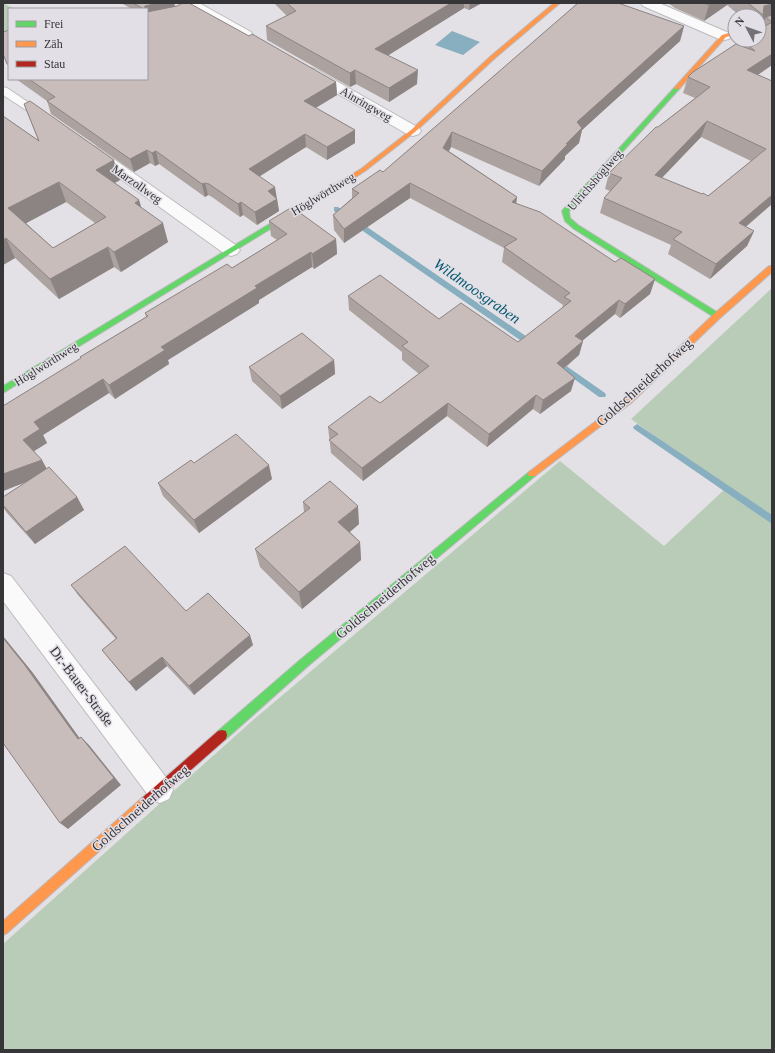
<svg xmlns="http://www.w3.org/2000/svg" width="775" height="1053" font-family="Georgia,serif">
	<style>
		.green { fill: #b9ccb8 }
		.water { fill: #88afc0 }
		.lines { fill: none; stroke-linecap: round; stroke-linejoin: round }
		.stream { fill: #88afc0; fill-rule: evenodd }
		.lane-casing { stroke: #bcbbbe; stroke-width: 2 }
		.street-casing { stroke: #bcbbbe; stroke-width: 2 }
		.fast-casing { stroke: #bcbbbe; stroke-width: 2 }
		.slow-casing { stroke: #bcbbbe; stroke-width: 2 }
		.jam-casing { stroke: #bcbbbe; stroke-width: 2 }
		.lane { fill: #fbfafb; fill-rule: evenodd }
		.street { fill: #fbfafb; fill-rule: evenodd }
		.fast { fill: #63d668; fill-rule: evenodd }
		.slow { fill: #ff974d; fill-rule: evenodd }
		.jam { fill: #b3261e; fill-rule: evenodd }
		.wall { fill: #aca3a1; fill-rule: evenodd }
		.shaded-wall { fill: #8c8483 }
		.building { fill: #c8bdbb; stroke: #8c8483; fill-rule: evenodd }
		.labels { text-anchor: middle; stroke-width: 3; stroke-linejoin: round; paint-order: stroke }
		.far-street-label { font-size: 12px; fill: #363538; stroke: #e2dfe7 }
		.street-label { font-size: 14px; fill: #363538; stroke: #e2dfe7 }
		.water-label { font-size: 15px; font-style: italic; fill: #02566d; stroke: #e2dfe7 }
	</style>
	<rect width="100%" height="100%" fill="#e3e1e5"/>
	<!-- green -->
	<path class="green" d="M3,3L15,9H9V43L3,45Z
		M772,288V1050H3V944L252,721L560,461L664,546L726,488L631,419Z"/>
	<!-- water -->
	<path class="water" d="M452,31L480,42L463,55L435,45Z"/>
	<g class="lines">
		<!-- stream -->
		<path class="stream" d="M334,207H338L536,343L537,345L536,347H530L334,211Z
			M555,358L605,393L606,395L605,397H599L552,363L551,361L552,359Z
			M637,424L772,515V524L634,429L633,427Z"/>
		<!-- lane casing -->
		<g class="lane-casing">
			<path id="lane" d="M3,87L7,88L47,115L41,118L37,117L3,95Z"/>
		</g>
		<!-- street casing -->
		<g class="street-casing">
			<path id="street" d="M182,3H199L251,32L253,35L251,38L246,39L241,38L184,6Z
				M641,3H659L729,33L731,36L729,39L724,40L719,39L643,6Z
				M772,19V27L759,31V23Z
				M310,68L315,69L419,128L421,131L419,134L413,136L407,134L305,75L303,72L305,69Z
				M92,146L98,148L237,246L240,250L237,254L231,256L225,254L86,154L84,151L86,148Z
				M3,573L11,576L169,781L173,790L169,799L160,803L151,799L3,601Z"/>
		</g>
		<!-- fast casing -->
		<g class="fast-casing">
			<path id="fast" d="M675,87L680,88L569,211L570,218L578,225L720,314L721,316L717,319L574,229L565,221L562,211Z
				M327,189H331L332,191L3,393V386Z
				M532,470L535,472L536,474L535,476L308,666L226,739L222,740L218,739L217,735L218,731L300,660L529,472Z"/>
		</g>
		<!-- slow casing -->
		<g class="slow-casing">
			<path id="slow" d="M554,3H560L495,58L415,132L365,171L331,193H327V189L361,169L411,130L491,56Z
				M735,31V35L726,37L679,89H675V87L722,35Z
				M769,266H772V272L720,318L631,403L535,476H529L528,474L529,472L625,399L714,314Z
				M146,797L150,798L151,802L150,806L7,933L3,935V921L142,798Z"/>
		</g>
		<!-- jam casing -->
		<g class="jam-casing">
			<path id="jam" d="M222,730L226,731L227,735L226,739L150,806L146,807L142,806L141,802L142,798L218,731Z"/>
		</g>
		<!-- lane -->
		<use href="#lane" class="lane"/>
		<!-- street -->
		<use href="#street" class="street"/>
		<!-- fast -->
		<use href="#fast" class="fast"/>
		<!-- slow -->
		<use href="#slow" class="slow"/>
		<!-- jam -->
		<use href="#jam" class="jam"/>
	</g>
	<!-- wall -->
	<path class="wall" d="M121,3H174L175,6L336,82L337,95L316,108L355,130V143L327,160L306,147L259,176L277,199L279,211L257,225L243,215L240,217L212,197L208,195L205,197L159,164L155,166L150,163L134,172L51,114L47,101L16,79H147V9H132Z
		M274,3H482L469,10L464,8L388,55L417,84L389,102L356,84L350,87L267,40L266,26L287,16Z
		M578,3L684,26L680,41L582,130L579,143L565,156V159L539,186L451,147L449,151L517,197L516,203L615,262L655,279L650,294L620,318L615,314L582,341H583L579,355L564,369L571,391L540,414L533,409L487,447L447,416L363,481L331,453L328,427L380,403L419,374L402,360V352L349,310L348,296L439,319L518,342L562,308L563,305L502,262L504,248L410,198L344,243L334,230L333,215L352,198V189L383,172Z
		M668,3H772V65L758,75L772,204L746,227L754,231L747,246L710,279L668,254L671,245L600,213L604,198L610,191L605,189L609,173L658,127L695,98L683,93L688,77L740,45L742,40L762,28L765,20L761,21L759,26V16H740L727,5L704,21L675,8ZM701,137L751,161L708,196L702,194L662,178Z
		M24,104L120,180L115,183L139,200L141,207L168,242L121,272L114,267L59,299L15,258L3,265V116L38,140ZM66,202L95,223L53,248L26,223Z
		M269,221L336,239L337,254L314,269L312,267L259,300V303L168,360L169,364L115,399L109,393L43,435L47,443L34,451L47,469L77,497L84,510L35,544L7,513L3,507V497L26,482L3,491V406L81,359L80,357L146,317L145,313L232,268L277,240L271,236Z
		M334,360L335,374L282,409L252,381L249,367Z
		M194,463L272,479L199,533L163,496L158,483Z
		M303,502L359,524L350,532L360,542L361,560L302,609L260,567L255,549L304,512Z
		M71,585L186,611L253,645L194,695L167,666L136,691L109,659L102,650L116,639L78,595Z"/>
	<!-- shaded-wall -->
	<path class="shaded-wall" d="M158,3H174L175,7L147,14V9H144L145,6Z
		M451,3H464V8L376,63L375,49Z
		M470,3H482L469,10Z
		M712,3H728L727,5L704,21L709,5Z
		M772,4V16L766,17L765,20L761,21L763,15L764,6Z
		M684,26L680,41L582,130L579,143L565,156V159L539,186L542,171L566,144L577,122Z
		M772,54V65L741,86L747,70Z
		M355,70L356,84L350,87V73Z
		M418,70L417,84L389,102V88Z
		M336,82L337,95L305,114L304,101Z
		M707,121L701,137L650,190L655,175Z
		M355,130V143L327,160V147Z
		M452,132L451,147L442,163L443,148Z
		M305,134L306,147L251,182L249,169Z
		M147,150L150,163L134,172L130,159Z
		M156,151L159,164L155,166L152,153Z
		M114,160L120,180L103,189L96,170Z
		M59,182L66,202L17,228L8,208Z
		M205,183L208,195L205,197L202,184Z
		M410,183V198L344,243V229Z
		M275,187L279,211L257,225L255,212L268,191Z
		M772,195V204L732,238L739,223Z
		M517,197L515,212L512,202Z
		M139,200L145,220L135,203Z
		M241,202L243,215L240,217L238,204Z
		M163,223L168,242L121,272L114,252Z
		M754,231L747,246L710,279L716,264Z
		M6,238L15,258L3,265V240Z
		M336,239L337,254L314,269L312,254Z
		M108,247L114,267L59,299L50,279Z
		M311,252L312,267L259,300V303L168,360L169,364L115,399L109,385L161,347L255,286Z
		M655,279L650,294L620,318L625,304Z
		M619,300L615,314L571,350L575,336Z
		M583,341L579,355L553,377L557,363Z
		M334,360L335,374L282,409L280,396Z
		M575,378L571,391L540,414L543,400Z
		M103,379L109,393L43,435L47,443L31,453L23,440L34,422Z
		M536,395L533,409L487,447L489,434Z
		M448,403L447,416L363,481L362,468Z
		M42,460L49,473L3,491V474Z
		M269,465L272,479L199,533L194,520Z
		M77,497L84,510L35,544L26,532Z
		M358,506L359,524L340,540L338,522Z
		M360,542L361,560L302,609L299,592Z
		M250,635L253,645L194,695L189,686Z
		M3,636L33,673L86,747L78,739L3,638Z
		M162,657L167,666L136,691L129,682Z
		M81,737L89,745L121,785L68,829L60,823Z"/>
	<!-- building -->
	<path class="building" d="M133,3H158L145,6L144,9Z
		M183,3H189L249,36L252,34L336,82L304,101L355,130L327,147L305,134L249,169L275,187L268,191L277,199L255,212L241,202L238,204L209,184L205,183L202,184L156,151L152,153L147,150L130,159L47,101L55,97L29,79H147V12L177,6Z
		M287,3H451L375,49L418,70L389,88L355,70L350,73L266,26L296,11Z
		M578,3H618L684,26L577,122L582,128L566,144H568L542,171L452,132L443,148L517,197L512,202L540,212L615,262L621,258L655,279L625,304L619,300L575,336L583,341L557,363L575,378L543,400L536,395L489,434L448,403L362,468L329,440L338,434L328,427L370,396L380,403L429,366L402,346L408,342L348,296L380,275L439,319L461,303L518,342L571,301L564,297L570,293L504,247L517,239L410,183L344,229L333,215L359,193L352,189L380,170L383,172Z
		M704,3H712L709,5Z
		M748,3H772V4L764,6L763,15Z
		M772,15V54L747,70L772,81V195L739,223L754,231L716,264L673,239L682,232L604,198L622,178L609,173L656,127H658L710,87L688,77L693,72L736,44L755,51L742,40H759V30L772,22L766,17ZM707,121L766,149L708,196L703,193L702,194L655,175Z
		M9,30V65L7,64L3,54V32Z
		M30,101L114,160L96,170L139,200L135,203L163,223L114,252L108,247L50,279L6,238L3,240V116L39,141L24,104ZM59,182L106,217L53,248L8,208Z
		M292,207L336,239L312,254L311,252L255,286L257,288L161,347L165,350L109,385L103,379L34,422L40,429L23,440L42,460L3,474V406L81,358L80,357L148,316L145,313L227,264L232,268L287,234L269,221Z
		M302,333L334,360L280,396L249,367Z
		M236,434L269,465L194,520L158,483L191,460L194,463Z
		M49,467L77,497L26,532L3,505V497Z
		M330,481L358,506L338,522L360,542L299,592L255,549L310,508L303,502Z
		M125,546L186,611L208,593L250,635L189,686L162,657L129,682L102,650L117,638L71,585Z
		M3,638L24,664L78,739L81,737L114,778L60,823L3,743Z"/>
	<g class="labels">
		<!-- far-street labels -->
		<g class="far-street-label">
			<text transform="translate(366 104) rotate(30)" y="4">Ainringweg</text>
			<text transform="translate(595 180) rotate(-49)" y="4">Ulrichshöglweg</text>
			<text transform="translate(137 184) rotate(35)" y="4">Marzollweg</text>
			<text transform="translate(323 194) rotate(-31)" y="4">Höglwörthweg</text>
			<text transform="translate(46 364) rotate(-32)" y="4">Höglwörthweg</text>
		</g>
		<!-- street labels -->
		<g class="street-label">
			<text transform="translate(644 382) rotate(-42)" y="5">Goldschneiderhofweg</text>
			<text transform="translate(385 596) rotate(-40)" y="5">Goldschneiderhofweg</text>
			<text transform="translate(82 686) rotate(53)" y="5">Dr.-Bauer-Straße</text>
			<text transform="translate(140 808) rotate(-41)" y="5">Goldschneiderhofweg</text>
		</g>
		<!-- water labels -->
		<g class="water-label">
			<text transform="translate(477 291) rotate(35)" y="5">Wildmoosgraben</text>
		</g>
	</g>
	<!-- border -->
	<rect width="775" height="1053" fill="none" stroke="#363538" stroke-width="8"/>
	<!-- legend -->
	<rect x="8" y="8" width="140" height="72" fill="#e2dfe7" stroke="#9d9ba1"/>
	<rect x="16" y="21" width="20" height="6" fill="#63d668" stroke="#9d9ba1"/>
	<text x="44" y="28" font-size="12" fill="#363538">Frei</text>
	<rect x="16" y="41" width="20" height="6" fill="#ff974d" stroke="#9d9ba1"/>
	<text x="44" y="48" font-size="12" fill="#363538">Zäh</text>
	<rect x="16" y="61" width="20" height="6" fill="#b3261e" stroke="#9d9ba1"/>
	<text x="44" y="68" font-size="12" fill="#363538">Stau</text>
	<!-- north arrow -->
	<g transform="translate(747 28) rotate(311)"><circle r="19" fill="#e2dfe7" stroke="#9d9ba1"/>
	<path d="M0-3L7 15L0 10L-7 15Z" fill="#737175"/>
	<text y="-6" font-size="11" font-weight="bold" text-anchor="middle" fill="#363538">N</text>
	</g>
</svg>
